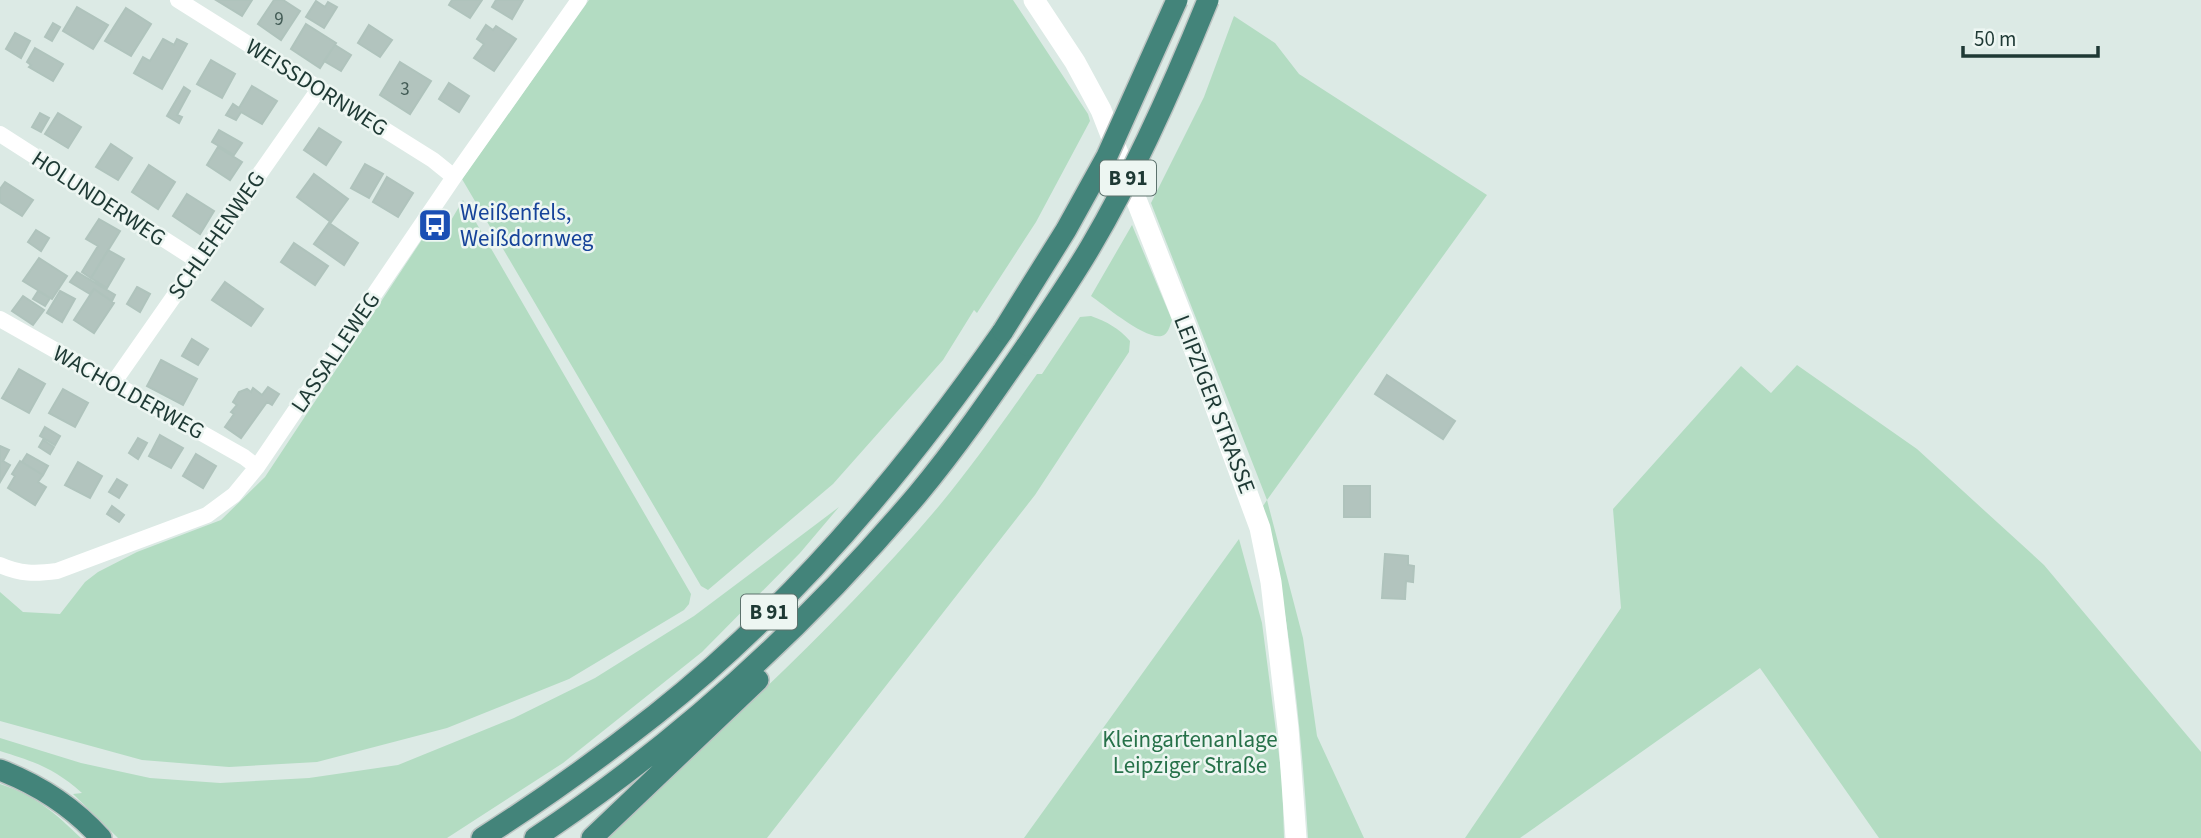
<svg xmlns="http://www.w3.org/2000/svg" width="2201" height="838" font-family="'Source Sans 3',sans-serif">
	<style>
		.green { fill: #b3dcc2 }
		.building { fill: #b2c4be; stroke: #afc3bc; stroke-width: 2 }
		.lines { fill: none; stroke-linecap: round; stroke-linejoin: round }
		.trunk-casing { stroke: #bcc4c2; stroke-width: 24 }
		.minor { stroke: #fff; stroke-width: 16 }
		.tertiary { stroke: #fff; stroke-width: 21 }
		.trunk { stroke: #43847a; stroke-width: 21 }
		.trunk-bridge-casing { stroke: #bcc4c2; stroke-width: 24; stroke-linecap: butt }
		.trunk-bridge { stroke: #43847a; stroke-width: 21 }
		.labels { text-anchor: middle; stroke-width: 5; stroke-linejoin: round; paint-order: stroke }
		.number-label { font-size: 19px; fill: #435c56 }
		.shield { fill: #edf6f2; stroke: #5c726d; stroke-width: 2 }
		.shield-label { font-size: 21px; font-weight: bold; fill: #1e3934 }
		.street-label { font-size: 23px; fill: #1e3934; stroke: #edf6f2 }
		.transit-label { font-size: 23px; fill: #164399; stroke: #edf6f2; text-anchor: start }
		.park-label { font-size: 23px; fill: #267149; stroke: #edf6f2 }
	</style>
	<rect width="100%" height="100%" fill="#dceae5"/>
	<!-- green -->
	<path class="green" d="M589,0H1013L1088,114L1090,121L1036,222L977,313L974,310L943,360L833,484L708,590L701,586L462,179Z
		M1234,16L1275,43L1299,74L1487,195L1267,500L1303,638L1317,736L1364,838H1308C1301,726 1290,614 1263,506L1267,500L1151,203L1204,97Z
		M463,200L691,594L689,604L684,610L569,679L447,728L317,762L229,767L142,760L0,721V592L23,612L60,614L85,582L98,572L137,552L221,520L265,477L427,232L440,239Z
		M1132,225L1172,320C1170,325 1169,332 1164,335C1150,344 1103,304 1091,296Z
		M1091,316C1107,322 1119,328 1130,341L1129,352L1035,495L767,838H605C719,731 838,626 939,506C974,464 1005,419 1037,374H1042L1080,317Z
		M1797,365L1917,449L2044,565L2201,752V838H1879L1760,668L1520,838H1465L1621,608L1613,509L1741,366L1771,393Z
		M839,507L800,553L702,652L563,763L447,838H118L73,794L82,793C54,768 35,762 0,751V738L81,763L150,778L220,783L309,778L398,765L514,718L595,678L694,616Z
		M1239,539L1262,623L1282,778L1284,838H1024Z
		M0,784C35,795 55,813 81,838H0Z"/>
	<!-- building -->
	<path class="building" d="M216,0H252L242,16Z
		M274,0H283L300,11L281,40L258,24Z
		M452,0H482L470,18L449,5Z
		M496,0H523L512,19L492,7Z
		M316,1L325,7L328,2L337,7L324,28L306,17Z
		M77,7L108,25L93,49L63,31Z
		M126,8L151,24L131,56L105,41Z
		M53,23L60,27L52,41L45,37Z
		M306,24L336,43L320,68L291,49Z
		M369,25L392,40L380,57L358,43Z
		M486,25L493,30L496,26L516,39L494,71L474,58L484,44L477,39Z
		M15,33L30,41L21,58L6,49Z
		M163,39L174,45L177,39L187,44L162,89L134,73L143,57L150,61Z
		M335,45L351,55L341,71L324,61Z
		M35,48L63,64L53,81L29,67L31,65L27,62Z
		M211,60L235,74L222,98L197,84Z
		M400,62L431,81L410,114L380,95Z
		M449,83L469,96L459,112L439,99Z
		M252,86L277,101L262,124L241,112L236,120L226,115L233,104L239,108Z
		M184,87L190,91L177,115L182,117L179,123L167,116Z
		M40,113L49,118L41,132L32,127Z
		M58,113L81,127L68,148L45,134Z
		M319,128L341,142L326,165L304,150Z
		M219,130L242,143L234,155L212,142Z
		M111,144L132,158L118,180L96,167Z
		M218,147L242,162L230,180L207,165Z
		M365,164L383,174L369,198L351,188Z
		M149,165L175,182L158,209L132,192Z
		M314,174L348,199L331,222L297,197Z
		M387,177L413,193L398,217L373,202Z
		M5,182L33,200L22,216L0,202V189Z
		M187,194L214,211L200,234L173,216Z
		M99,219L120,231L91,278L82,272L98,246L86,239Z
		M329,223L358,243L344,265L314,244Z
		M36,230L49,238L41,251L28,242Z
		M294,243L328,266L315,285L281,262Z
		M108,250L124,259L107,288L91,278Z
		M39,258L67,276L52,299L23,281Z
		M77,272L115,295L112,301L94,289L90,294L70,282Z
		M225,282L263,309L251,326L212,300Z
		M137,287L150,294L140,312L127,304Z
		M94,289L114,303L94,333L74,320Z
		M38,291L50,298L45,306L33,299Z
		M60,291L75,299L62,322L47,313Z
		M23,296L44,310L33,325L12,311Z
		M192,339L208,349L198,365L182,356Z
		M161,360L197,379L183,405L147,386Z
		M19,369L45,384L29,413L2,398Z
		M1387,375L1455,421L1443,439L1375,394Z
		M268,387L279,394L272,405L267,402L241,438L225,427L234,414L231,412L237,405L233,402L239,392L247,389L251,392L253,388L262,395Z
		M63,389L88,403L75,427L49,413Z
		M45,427L60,436L55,445L40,436Z
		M160,435L183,448L171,468L149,456Z
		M138,438L147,443L138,459L129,453Z
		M43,440L54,447L50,454L39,447Z
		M0,446L9,450L3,461L10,465L0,482Z
		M27,454L48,466L43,475L22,462Z
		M196,454L216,466L203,488L183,476Z
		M20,461L43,475L38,482L46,487L35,505L8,488L15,476L12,474Z
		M78,462L102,476L90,498L65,485Z
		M117,479L127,485L119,498L109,492Z
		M1344,486H1370V517H1344Z
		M112,506L124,515L119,522L107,514Z
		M1385,554L1408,556V565L1414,566L1413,582L1406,581L1405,599L1382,598Z"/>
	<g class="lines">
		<!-- trunk casing -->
		<g class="trunk-casing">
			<path id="trunk" d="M0,770C39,785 73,807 101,838
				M482,838C542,800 599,759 655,715C791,608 905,472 1003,331
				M535,838C678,743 806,626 917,495C957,447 992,396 1027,345
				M592,838L758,680"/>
		</g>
		<!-- minor -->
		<path class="minor" d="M178,0L433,160L454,177
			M0,134L198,261
			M0,319L244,457L257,467
			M114,382L319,89
			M0,565C20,574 35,574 57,571L207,515L234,495L257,467L454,177L579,0"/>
		<!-- tertiary -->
		<path class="tertiary" d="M1034,0L1075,62L1101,110L1185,324L1260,528L1271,582L1288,728L1296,838"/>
		<!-- trunk -->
		<use href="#trunk" class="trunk"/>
		<!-- trunk-bridge casing -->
		<g class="trunk-bridge-casing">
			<path id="trunk-bridge" d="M1003,331L1066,230L1107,156L1177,0
				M1027,345C1049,312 1071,280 1091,246C1137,168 1174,84 1208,0"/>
		</g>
		<!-- trunk-bridge -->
		<use href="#trunk-bridge" class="trunk-bridge"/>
	</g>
	<!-- icons -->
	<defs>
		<g id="bus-square" transform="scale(1.75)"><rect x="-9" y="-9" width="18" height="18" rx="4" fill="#1a4fb4" stroke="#edf6f2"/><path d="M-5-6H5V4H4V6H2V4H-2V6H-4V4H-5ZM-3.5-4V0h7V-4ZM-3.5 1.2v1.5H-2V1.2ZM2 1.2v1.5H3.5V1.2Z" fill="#fff"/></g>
	</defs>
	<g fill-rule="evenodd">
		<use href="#bus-square" x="435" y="225"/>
	</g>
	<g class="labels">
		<!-- number labels -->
		<g class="number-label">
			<text x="279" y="25">9</text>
			<text x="405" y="95">3</text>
		</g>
		<!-- shield labels -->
		<g class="shield">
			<rect x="1100" y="160.5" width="56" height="35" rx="5"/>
			<rect x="741" y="594.5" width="56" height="35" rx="5"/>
		</g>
		<g class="shield-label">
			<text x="1128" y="185">B 91</text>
			<text x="769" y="619">B 91</text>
		</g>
		<!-- street labels -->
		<g class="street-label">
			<text transform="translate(317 87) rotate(32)" y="8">WEISSDORNWEG</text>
			<text transform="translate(99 198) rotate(33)" y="8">HOLUNDERWEG</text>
			<text transform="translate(216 235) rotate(-55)" y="8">SCHLEHENWEG</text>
			<text transform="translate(335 352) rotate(-56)" y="8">LASSALLEWEG</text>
			<text transform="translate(129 392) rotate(29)" y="8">WACHOLDERWEG</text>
			<text transform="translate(1215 404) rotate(69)" y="8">LEIPZIGER STRASSE</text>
		</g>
		<!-- transit labels -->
		<g class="transit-label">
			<text x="460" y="220">Weißenfels,<tspan x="460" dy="26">Weißdornweg</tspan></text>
		</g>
		<!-- park labels -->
		<g class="park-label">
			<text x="1190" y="747">Kleingartenanlage<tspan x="1190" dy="26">Leipziger Straße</tspan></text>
		</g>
	</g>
	<!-- scale -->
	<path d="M1963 46v10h135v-10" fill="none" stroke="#1e3934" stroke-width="3.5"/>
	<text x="1974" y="46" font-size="21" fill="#1e3934" stroke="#edf6f2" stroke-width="5" paint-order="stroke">50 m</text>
</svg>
